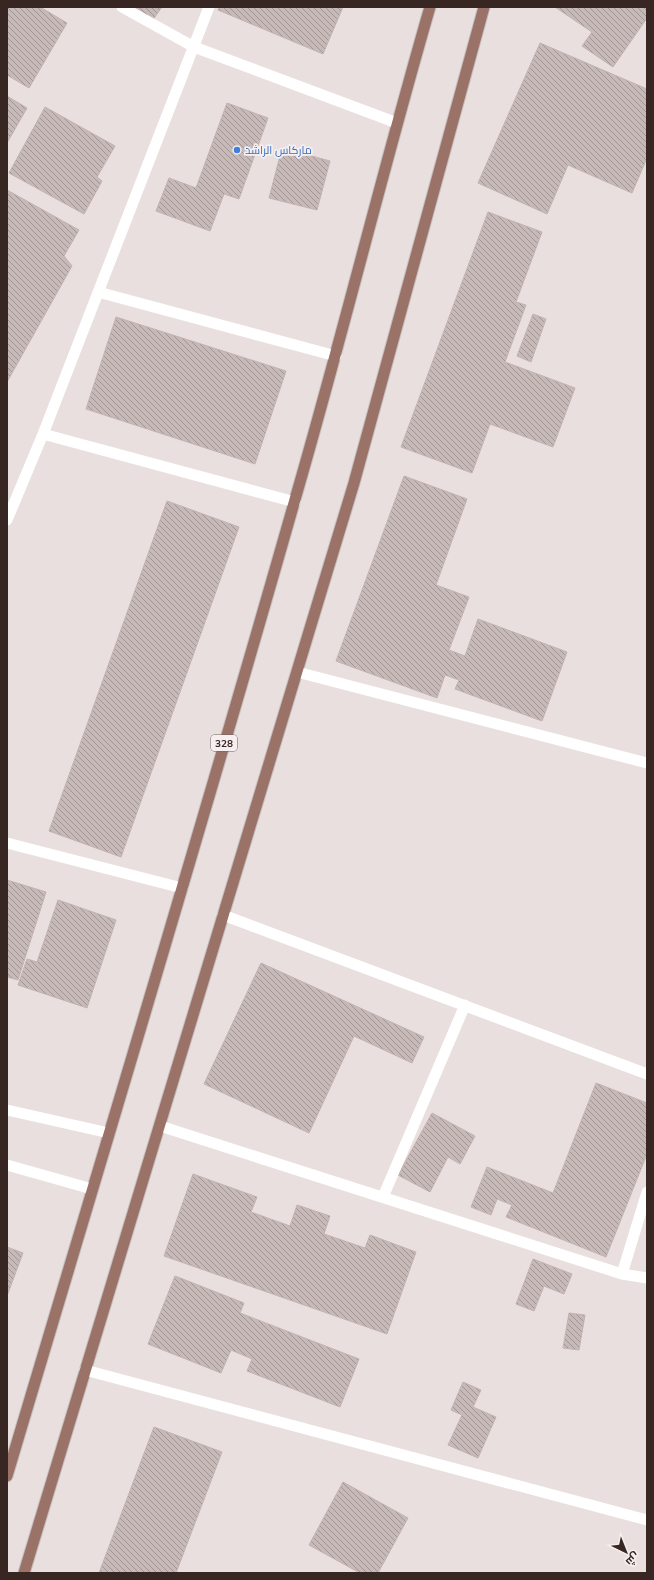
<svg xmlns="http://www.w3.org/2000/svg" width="654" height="1580" font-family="'Nunito Sans',Cairo,sans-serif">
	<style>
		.building { fill: url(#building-back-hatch); stroke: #c2b3b2 }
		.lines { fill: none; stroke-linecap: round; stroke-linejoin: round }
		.primary-casing { stroke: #c3bebc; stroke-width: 13 }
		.minor { stroke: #fff; stroke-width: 11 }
		.primary { stroke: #9b7267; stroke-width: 11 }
		.shop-dot { fill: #3f7fe0; stroke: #f6efef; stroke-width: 1.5 }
		.labels { text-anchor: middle; stroke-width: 3.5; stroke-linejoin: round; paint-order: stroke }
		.shield { fill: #f6efef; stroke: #70625f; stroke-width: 1 }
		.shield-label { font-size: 10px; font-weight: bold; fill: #372621 }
		.shop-label { font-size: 11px; fill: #366cbe; stroke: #f6efef; text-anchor: start }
	</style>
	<defs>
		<pattern id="building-back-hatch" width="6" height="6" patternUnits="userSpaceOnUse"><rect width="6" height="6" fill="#c6b9b8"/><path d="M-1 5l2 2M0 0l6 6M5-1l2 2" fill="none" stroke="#a29695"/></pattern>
	</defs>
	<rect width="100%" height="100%" fill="#e9dfdf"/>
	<!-- building -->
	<path class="building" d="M7,7H40L67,23L29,88L7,75Z
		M132,7H162L152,21Z
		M219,7H343L323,54L218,10Z
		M555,7H647V18L613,67L582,46L592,32Z
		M540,43L647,89V158L632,193L568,165L547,214L478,183Z
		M7,96L27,108L7,143Z
		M227,103L268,118L239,199L224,194L210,231L156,211L169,178L196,188Z
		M45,107L115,146L97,177L102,181L84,214L9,173Z
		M282,148L330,161L317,210L269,198Z
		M7,190L79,230L64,256L72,266L7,382Z
		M488,212L542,232L516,302L526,305L505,362L575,388L553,447L490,424L472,473L401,447Z
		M533,314L546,319L531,362L517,356Z
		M116,317L286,371L255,464L86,409Z
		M404,476L467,499L436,585L469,597L449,650L465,656L478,619L567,652L542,721L455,689L459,680L445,675L437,698L336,661Z
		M167,501L239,527L121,857L49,831Z
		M7,880L46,892L18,980L7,977Z
		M58,900L116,920L87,1008L18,985L27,959L37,962Z
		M261,963L424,1037L412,1063L354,1036L309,1133L204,1084Z
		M596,1083L647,1103V1154L606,1257L506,1217L512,1205L497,1199L491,1215L471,1207L487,1167L553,1193Z
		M432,1113L475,1136L460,1164L448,1157L430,1192L398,1175Z
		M193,1174L257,1197L251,1212L290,1226L297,1205L330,1216L324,1234L365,1248L370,1235L416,1252L387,1334L164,1256Z
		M7,1247L23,1253L7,1296Z
		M533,1259L572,1274L564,1294L544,1286L534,1311L516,1304Z
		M175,1276L244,1303L240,1313L359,1359L340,1407L247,1371L252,1359L231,1350L221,1373L148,1344Z
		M569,1313L585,1315L579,1350L563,1348Z
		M463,1382L481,1390L473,1407L496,1417L478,1458L448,1445L462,1415L451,1410Z
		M154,1427L222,1452L176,1573H99Z
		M343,1482L408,1518L378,1573H360L309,1545Z"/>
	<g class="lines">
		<!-- primary casing -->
		<g class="primary-casing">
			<path id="primary" d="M7,1476C104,1150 203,824 296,496C343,334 383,169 430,7
				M24,1573L354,483L484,7"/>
		</g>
		<!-- minor -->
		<path class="minor" d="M122,7L194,47L397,123
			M98,292L336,356
			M43,434L295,502
			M7,520L43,434L209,7
			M297,672L647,763
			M7,843L182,888
			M223,915L647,1074
			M7,1110L109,1133
			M160,1126L622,1274L647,1278
			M7,1165L92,1189
			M383,1197L465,1005
			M622,1274L647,1192
			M85,1370L647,1520"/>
		<!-- primary -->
		<use href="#primary" class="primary"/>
	</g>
	<!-- markers -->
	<circle class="shop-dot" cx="237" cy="150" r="4"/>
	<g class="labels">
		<!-- shield labels -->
		<rect class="shield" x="211" y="735" width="26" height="16" rx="3"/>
		<g class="shield-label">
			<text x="224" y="747">328</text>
		</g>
		<!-- shop labels -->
		<g class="shop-label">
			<text x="245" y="154">ماركاس الراشد</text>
		</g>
	</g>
	<!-- border -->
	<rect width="654" height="1580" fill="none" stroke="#372621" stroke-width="16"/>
	<!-- north arrow -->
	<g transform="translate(626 1552) rotate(137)" stroke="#f6efef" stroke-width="3" paint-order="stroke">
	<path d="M0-3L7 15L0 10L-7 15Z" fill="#372621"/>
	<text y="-6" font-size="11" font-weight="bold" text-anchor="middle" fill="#372621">ش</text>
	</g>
</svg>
